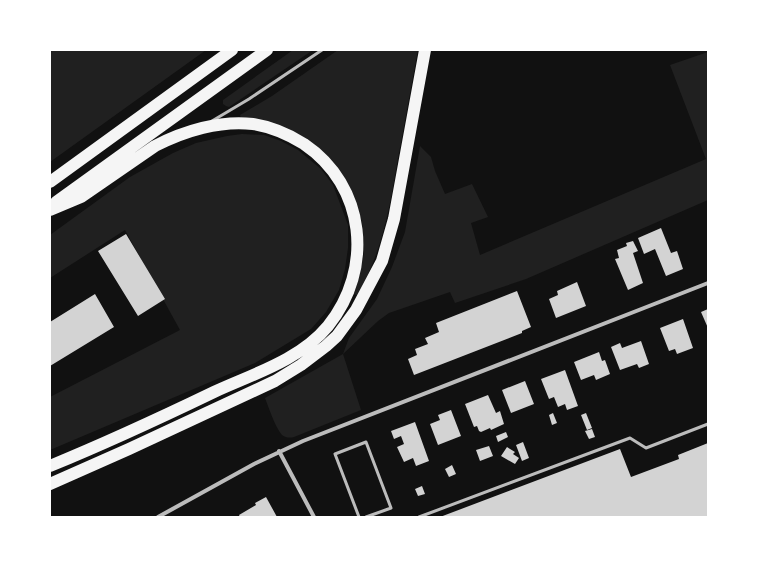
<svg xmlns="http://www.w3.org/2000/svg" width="758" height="567" font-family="Manrope,sans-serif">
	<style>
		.green { fill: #202020 }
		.building { fill: #d3d3d3 }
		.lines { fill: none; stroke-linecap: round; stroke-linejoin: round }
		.service { stroke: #bcbcbc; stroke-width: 3 }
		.minor { stroke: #bcbcbc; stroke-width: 4 }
		.motorway { stroke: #f5f5f5; stroke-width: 12 }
	</style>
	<rect width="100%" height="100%" fill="#111"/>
	<!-- green -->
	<path class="green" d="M50,50H206L50,162Z
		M293,50H313L229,107L226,106L223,104V100Z
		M338,50H418C411,86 405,122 398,158C390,206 382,254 357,295L354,294L358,281L364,253L362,223L352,191L343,178L322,151L310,141L296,133L241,118L240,115L272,96Z
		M708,52V200L526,279L455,303L450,292L389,313L378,321L343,354L361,410L294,437C290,438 286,438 282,435C275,427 269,408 265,398L343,354L349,338L377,299L392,267L405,232L420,146L431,157L435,171L445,194L472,184L488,217L471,223L480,255L706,159L670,65Z
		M242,134L264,135L281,141L298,150L321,169L333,185L348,225V248L345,269L339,290L326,312L311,329L255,363L50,450V397L180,330L125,230L50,278V235L130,177L173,153L196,143L227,136Z"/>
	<!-- building -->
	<path class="building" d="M661,228L671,253L677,251L683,269L666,276L655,249L644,254L638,238Z
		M126,234L165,299L138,316L98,251Z
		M633,241L638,251L633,253L643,283L628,290L615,259L619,258L617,250L627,246L626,243Z
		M577,282L586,306L556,318L549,299L558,295L557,291Z
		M517,291L531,327L522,331V333L414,375L408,359L417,355L415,349L428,344L425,338L439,332L436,323Z
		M95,294L114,327L50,366V322Z
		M708,309V328L701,312Z
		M683,319L693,348L677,354L675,349L669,351L660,328Z
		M641,341L649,364L639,368L637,364L620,370L611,347L620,343L622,348Z
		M599,352L602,361L605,360L610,374L596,380L594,375L581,380L574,362Z
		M565,370L578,406L567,410L565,404L558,407L554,397L549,399L541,379Z
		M525,381L534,404L511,413L502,390Z
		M488,395L496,413L500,411L504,424L491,430L490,428L481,432L479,431L477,426L474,427L465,404Z
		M451,410L461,436L438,445L430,424L440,420L438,415Z
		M553,413L557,423L552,425L549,415Z
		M586,413L592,428L587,430L581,415Z
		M415,422L429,461L416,466L413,458L404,462L397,447L404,444L401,436L394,439L391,431Z
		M592,429L595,437L589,439L585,431Z
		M506,432L508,437L498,442L496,436Z
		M523,442L529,458L522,461L516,445Z
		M708,443V517H440L620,449L631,477L679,459L678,455Z
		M489,446L493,456L480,461L476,450Z
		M507,447L515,452L513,454L519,458L515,464L501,456Z
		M452,465L456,474L449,477L445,469Z
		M422,486L425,494L418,496L415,489Z
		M266,497L277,517H240L239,515L256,505L255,503Z"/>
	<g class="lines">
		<!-- service -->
		<path class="service" d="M212,121L249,99L322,50
			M359,517L335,454L366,442L391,508L366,517
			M419,517L630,438L646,448L708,424"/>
		<!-- minor -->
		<path class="minor" d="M279,451L314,517
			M158,517L254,464L303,441L708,283"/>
		<!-- motorway -->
		<path class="motorway" d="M50,182L232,50
			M56,202L267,50
			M50,210L81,197L155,146C184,131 220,120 253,124C272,127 288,134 304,144C366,186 374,269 328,326C300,360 253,374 214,392C160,418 106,443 50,466
			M50,484L129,449L275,381L301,365L326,346L337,336L356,310L382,261L394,219L425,50"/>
	</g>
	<!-- border -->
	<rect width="758" height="567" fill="none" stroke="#ffffff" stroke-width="102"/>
</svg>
